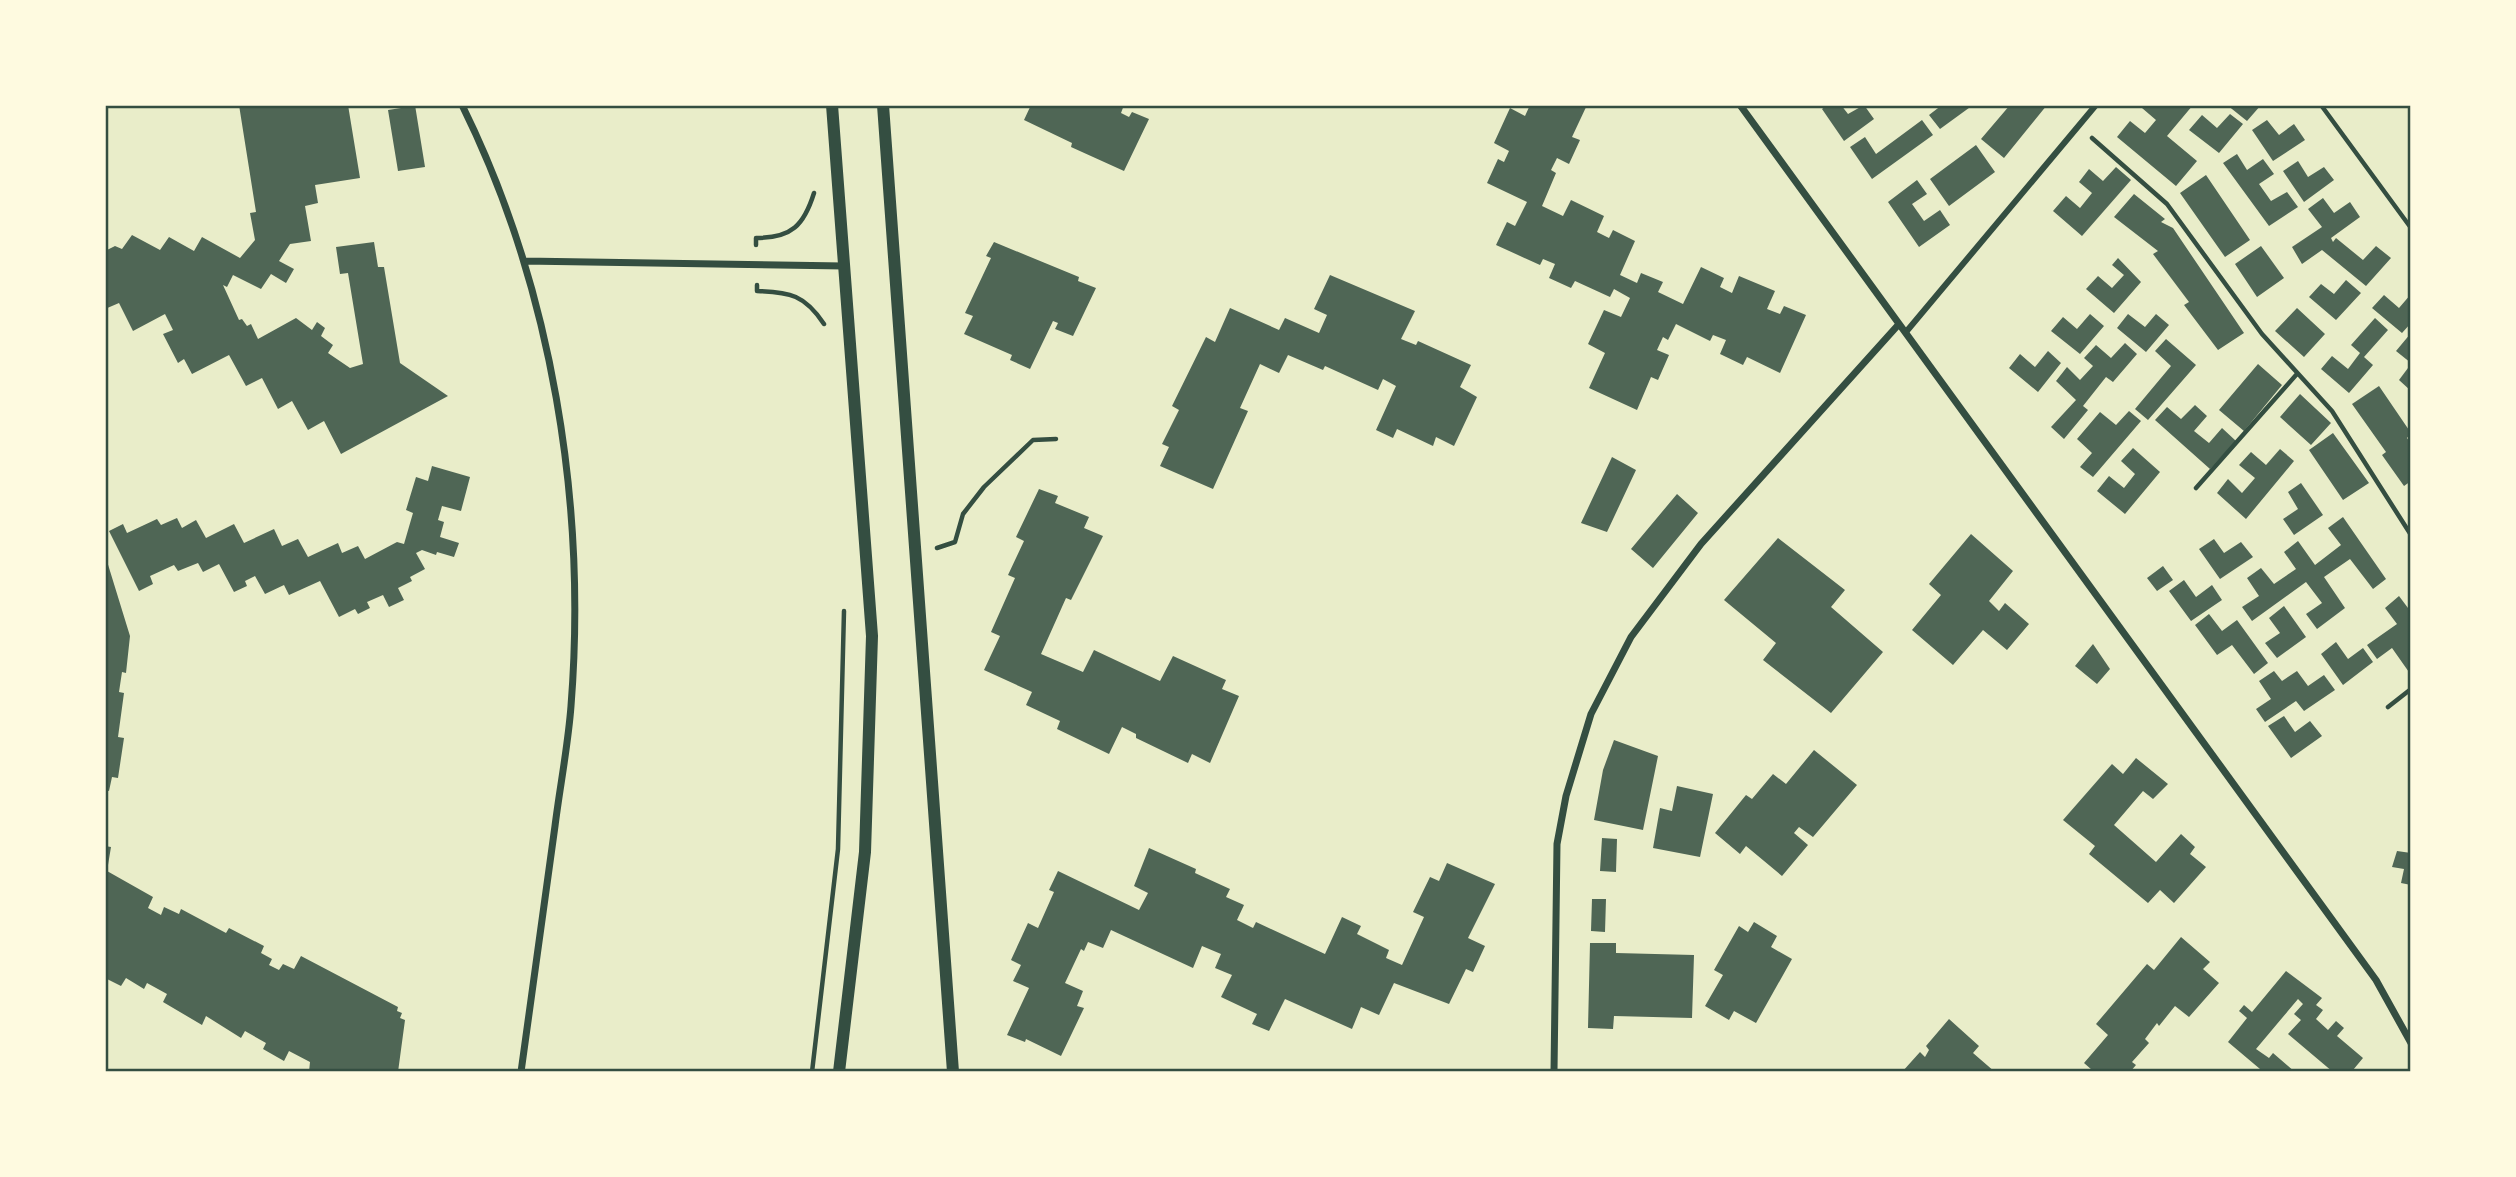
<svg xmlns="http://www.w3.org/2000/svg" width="2516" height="1177" font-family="Lato,sans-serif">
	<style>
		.building { fill: #4f6655 }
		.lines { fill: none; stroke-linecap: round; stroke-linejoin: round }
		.path { stroke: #344e41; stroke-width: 4.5 }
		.pedestrian { stroke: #344e41; stroke-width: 6 }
		.minor { stroke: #344e41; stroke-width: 7 }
		.tertiary { stroke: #344e41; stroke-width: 12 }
		.neatline { fill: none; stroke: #344e41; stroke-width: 2.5 }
	</style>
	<rect width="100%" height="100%" fill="#e9edc9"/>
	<!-- building -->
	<path class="building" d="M239,105H348L360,178L315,185L318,203L305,206L311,241L290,244L279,261L294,269L286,283L271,274L261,289L233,275L227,287L223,285L239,320L242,319L247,326L251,324L258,339L296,318L312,330L317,322L325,328L321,336L333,345L328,353L350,368L363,364L348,273L340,274L336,247L374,242L378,267H384L400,363L448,396L341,454L324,421L308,430L292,401L278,409L262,378L246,386L229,355L192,374L184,359L178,363L163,334L173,330L165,314L133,331L119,303L105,309V251L115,246L122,249L132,235L160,250L169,237L194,251L202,237L240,258L255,240L250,213L256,212Z
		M401,105H415L425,167L398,171L388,110L401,108Z
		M1031,105H1124L1121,113L1129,117L1132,112L1149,119L1124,171L1071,147L1072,143L1024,120Z
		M1530,105H1587L1572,137L1580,140L1569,164L1557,158L1551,170L1556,173L1542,206L1563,216L1571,200L1604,216L1597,232L1609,238L1613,230L1635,241L1620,275L1637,283L1641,273L1663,282L1658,292L1683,304L1701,267L1724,278L1720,287L1732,293L1739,276L1775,291L1767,309L1780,314L1784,306L1806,315L1780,373L1747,357L1743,365L1720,354L1726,340L1713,335L1710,341L1676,324L1668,340L1663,337L1657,350L1669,355L1658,380L1651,377L1637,410L1589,388L1605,353L1588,344L1604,310L1621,317L1630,298L1614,289L1610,297L1575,281L1571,288L1549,278L1555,264L1543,259L1540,265L1496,245L1507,222L1515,226L1527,202L1487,183L1498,159L1504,162L1509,151L1494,143L1510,108L1525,116Z
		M1827,105H1841L1848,114L1864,105L1874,119L1844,141L1822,109Z
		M1942,105H1973L1940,129L1929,115Z
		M2010,105H2047L2004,158L1981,139Z
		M2144,105H2193L2167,136L2197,161L2176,186L2117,137L2130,121L2145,133L2156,120L2142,108Z
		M2227,105H2261L2247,121Z
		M2230,114L2243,124L2219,153L2189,130L2202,115L2217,128Z
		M1922,120L1933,135L1872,179L1850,147L1865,137L1876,154Z
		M2267,120L2279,135L2294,124L2305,140L2273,161L2252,130Z
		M1976,145L1995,172L1949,206L1930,179Z
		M2237,154L2247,170L2263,159L2274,174L2259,184L2271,201L2287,192L2298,207L2269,226L2223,163Z
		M2298,161L2308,177L2324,167L2334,180L2304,202L2283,171Z
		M2116,167L2131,180L2082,236L2053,211L2066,196L2080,208L2092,193L2079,182L2089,169L2103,181Z
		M2206,175L2250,240L2225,257L2180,193Z
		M1917,180L1927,194L1912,204L1924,221L1940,210L1950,225L1919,247L1888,202Z
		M2134,194L2165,219L2161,222L2173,228L2244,333L2218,350L2184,305L2189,302L2153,254L2158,251L2114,217Z
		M2323,198L2334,213L2350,202L2360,217L2331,238L2333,242L2336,238L2363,260L2376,246L2391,258L2366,286L2322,250L2302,264L2292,247L2322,227L2308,209Z
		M994,242L1079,277L1078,281L1096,288L1073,336L1055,329L1058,323L1053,321L1030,369L1010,360L1012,355L964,334L973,316L965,313L991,258L986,256Z
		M2261,246L2284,278L2257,297L2235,264Z
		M2118,258L2141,282L2114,313L2086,289L2098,276L2112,288L2124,275L2112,265Z
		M1330,275L1415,311L1401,339L1416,345L1418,341L1471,365L1460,387L1477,397L1454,446L1436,437L1433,446L1397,429L1393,438L1376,430L1396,386L1383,379L1378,390L1325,366L1323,370L1288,355L1279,373L1260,364L1240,408L1248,411L1213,489L1160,466L1169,447L1162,444L1179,410L1172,406L1206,337L1215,342L1230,308L1279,330L1285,318L1319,333L1327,315L1314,309Z
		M2346,280L2361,293L2336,320L2309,297L2321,284L2334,294Z
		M2411,294V323L2402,333L2372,308L2384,295L2399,308Z
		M2297,308L2325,334L2304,357L2275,331Z
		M2090,314L2104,326L2080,354L2051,331L2063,317L2077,329Z
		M2128,314L2145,327L2156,314L2169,325L2146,352L2117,328Z
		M2375,318L2388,330L2364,357L2373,365L2349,393L2321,369L2332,356L2348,369L2360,353L2351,345Z
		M2411,333V363L2396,351Z
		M2166,339L2196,365L2148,420L2135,409L2171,366L2155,351Z
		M2125,343L2137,354L2113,382L2106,377L2083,406L2088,410L2064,439L2051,427L2076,400L2056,381L2067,367L2080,380L2093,366L2084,358L2096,345L2111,358Z
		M2048,351L2061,363L2038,392L2009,368L2020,354L2035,367Z
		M2258,364L2282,385L2244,431L2219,410Z
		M2411,364V391L2399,380Z
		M2379,386L2411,433L2407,438L2411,444V481L2404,486L2382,455L2386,452L2352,404Z
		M2300,394L2331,423L2311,445L2280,417Z
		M2195,405L2207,416L2194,431L2209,443L2222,428L2236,441L2210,469L2155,420L2167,407L2181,419Z
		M2129,411L2141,421L2093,477L2080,467L2092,453L2077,439L2100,412L2116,425Z
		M2333,433L2369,483L2343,500L2309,450Z
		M2133,448L2160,472L2125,514L2097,491L2109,476L2124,488L2135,474L2121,461Z
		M2280,449L2294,461L2246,519L2217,493L2228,479L2242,493L2255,478L2239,465L2251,452L2266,465Z
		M1612,457L1636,470L1607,532L1581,523Z
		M432,466L470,477L461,511L442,506L438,520L444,522L440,537L459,543L454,557L437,552L436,555L422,550L416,553L425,569L410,577L412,581L398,588L404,600L389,607L383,595L367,602L370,608L358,614L355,609L339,617L320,581L289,595L284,585L265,594L255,576L245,581L247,586L234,592L219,564L203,572L198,563L178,571L174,565L150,576L153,584L139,591L109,531L123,524L127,533L157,519L161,525L177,518L182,528L196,520L206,538L234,524L244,543L274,529L282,546L298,539L308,557L338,543L342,553L358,546L365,559L397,542L404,544L413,513L406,510L416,477L428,481Z
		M2301,483L2323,515L2294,535L2283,519L2298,509L2288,492Z
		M1039,489L1058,496L1055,503L1089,517L1084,528L1103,536L1071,600L1066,598L1041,654L1083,672L1094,650L1160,681L1173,656L1226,680L1222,689L1239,696L1210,763L1192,754L1188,763L1136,738V734L1122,727L1109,754L1057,729L1060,721L1026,705L1032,692L984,670L1000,636L991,632L1015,578L1008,575L1024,541L1016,537Z
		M1677,494L1698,513L1653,568L1631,549Z
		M2343,517L2386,579L2373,589L2350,559L2324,577L2345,608L2317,629L2306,614L2322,603L2306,582L2252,621L2242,607L2259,596L2247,578L2261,568L2274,584L2296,569L2284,552L2298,541L2315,565L2341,545L2328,528Z
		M1971,534L2013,571L1989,601L1999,611L2005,603L2029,624L2007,650L1983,630L1953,665L1912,630L1941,595L1929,584Z
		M1778,538L1845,590L1831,607L1883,652L1831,713L1763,660L1776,643L1724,600Z
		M2214,539L2224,553L2241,542L2253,557L2220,579L2199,549Z
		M106,558L130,636L126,673L122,672L119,692L124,693L118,737L124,738L118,778L112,777L109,791L105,790Z
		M2163,566L2173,580L2157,591L2147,578Z
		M2184,580L2196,597L2212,585L2222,600L2191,621L2169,591Z
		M2399,596L2411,612V675L2392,648L2377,659L2367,645L2397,624L2385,608Z
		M2284,606L2306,637L2277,658L2265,643L2280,633L2269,618Z
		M2209,614L2222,631L2237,620L2268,663L2254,674L2232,645L2217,655L2195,625Z
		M2336,642L2348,659L2363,648L2373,662L2343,685L2321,654Z
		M2093,644L2110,669L2097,684L2075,666Z
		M2274,671L2282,681L2297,671L2308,686L2324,675L2335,690L2304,711L2296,701L2265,722L2256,709L2271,699L2259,681Z
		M2284,716L2295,732L2310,721L2322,736L2291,758L2268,726Z
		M1614,740L1658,756L1643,830L1594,820L1603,770Z
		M1814,750L1857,785L1813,837L1799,827L1794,833L1808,845L1782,876L1746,846L1740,854L1715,833L1746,795L1752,799L1773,774L1786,784Z
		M2136,758L2168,784L2153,799L2143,791L2114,825L2156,862L2181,834L2195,847L2190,854L2206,867L2174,903L2160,890L2148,903L2089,854L2095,846L2063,820L2112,764L2123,774Z
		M1677,786L1713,794L1700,857L1653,848L1660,808L1672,811Z
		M1602,838L1617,839L1616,872L1600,871Z
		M105,846L111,847L107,871L153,897L148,908L161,915L164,907L179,914L181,909L226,933L229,928L264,946L261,953L272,959L269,965L279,970L283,964L294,969L301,956L398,1007L397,1011L402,1013L400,1018L405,1020L398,1072H309L310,1062L289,1051L284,1061L263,1049L266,1043L245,1031L241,1038L206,1016L202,1025L163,1002L167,994L147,983L144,989L126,978L121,986L105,978Z
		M1149,848L1196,869L1195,873L1230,889L1226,897L1244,905L1237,920L1253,928L1256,922L1325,954L1342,917L1361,926L1357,934L1389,950L1386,958L1402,965L1424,917L1413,912L1430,877L1439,881L1447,863L1495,884L1468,938L1485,946L1473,972L1466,969L1449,1004L1394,983L1379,1015L1361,1007L1352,1029L1285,999L1269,1031L1252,1024L1257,1014L1221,997L1232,975L1215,968L1221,954L1202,946L1193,968L1111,930L1103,948L1088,942L1084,951L1081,949L1065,983L1083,991L1077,1006L1084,1008L1061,1056L1026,1039L1025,1042L1007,1035L1029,988L1013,981L1021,965L1011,960L1028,923L1038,928L1054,892L1049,890L1058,871L1139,910L1148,893L1134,886Z
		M2397,851L2411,853V885L2401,883L2404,869L2392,867Z
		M1592,899H1606L1605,932L1591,931Z
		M1754,922L1777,936L1771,947L1792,959L1756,1023L1734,1011L1729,1020L1705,1006L1723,975L1714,970L1739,926L1748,932Z
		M2181,937L2210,962L2203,969L2219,983L2189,1017L2175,1006L2159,1026L2157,1023L2145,1039L2149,1043L2132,1062L2136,1065L2130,1072H2090L2092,1070L2084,1063L2108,1035L2096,1024L2147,964L2154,970Z
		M1590,943H1616V953L1694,955L1692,1018L1614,1016L1613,1029L1588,1028Z
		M2286,971L2322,998L2316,1005L2323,1010L2316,1019L2328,1030L2336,1021L2344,1028L2337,1036L2363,1058L2353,1070L2356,1072H2333L2288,1034L2301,1020L2294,1014L2303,1004L2298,999L2256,1049L2269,1058L2273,1053L2295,1072H2257L2260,1069L2228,1042L2247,1018L2239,1011L2244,1005L2252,1012Z
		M1949,1019L1979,1046L1973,1053L1995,1072H1902L1920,1052L1925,1057L1929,1050L1926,1046Z"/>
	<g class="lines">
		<!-- path -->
		<path class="path" d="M2321,105L2411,228
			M2092,138L2167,204L2262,334L2332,411L2411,535
			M756,245V238C792,238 804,225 814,193
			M757,285V291C790,292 805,295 824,324
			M2196,488L2296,375
			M937,548L955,542L963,514L984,487L1033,440L1056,439
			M2388,707L2411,689
			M812,1072L838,849L844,611"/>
		<!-- pedestrian -->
		<path class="pedestrian" d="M1906,332L2096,105"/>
		<!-- minor -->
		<path class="minor" d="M462,105C552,287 587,504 571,706C568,746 560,786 555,826C543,908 532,990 521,1072
			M1740,105L2376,980L2411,1043
			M524,261L844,266
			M1554,1072L1557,844L1566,796L1591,714L1631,637L1701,544L1899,324"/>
		<!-- tertiary -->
		<path class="tertiary" d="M832,105L872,636L865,852L839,1072
			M883,105L953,1072"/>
	</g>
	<!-- border -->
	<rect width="2516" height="1177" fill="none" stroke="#fefae0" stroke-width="214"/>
	<rect x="107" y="107" width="2302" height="963" class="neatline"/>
</svg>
